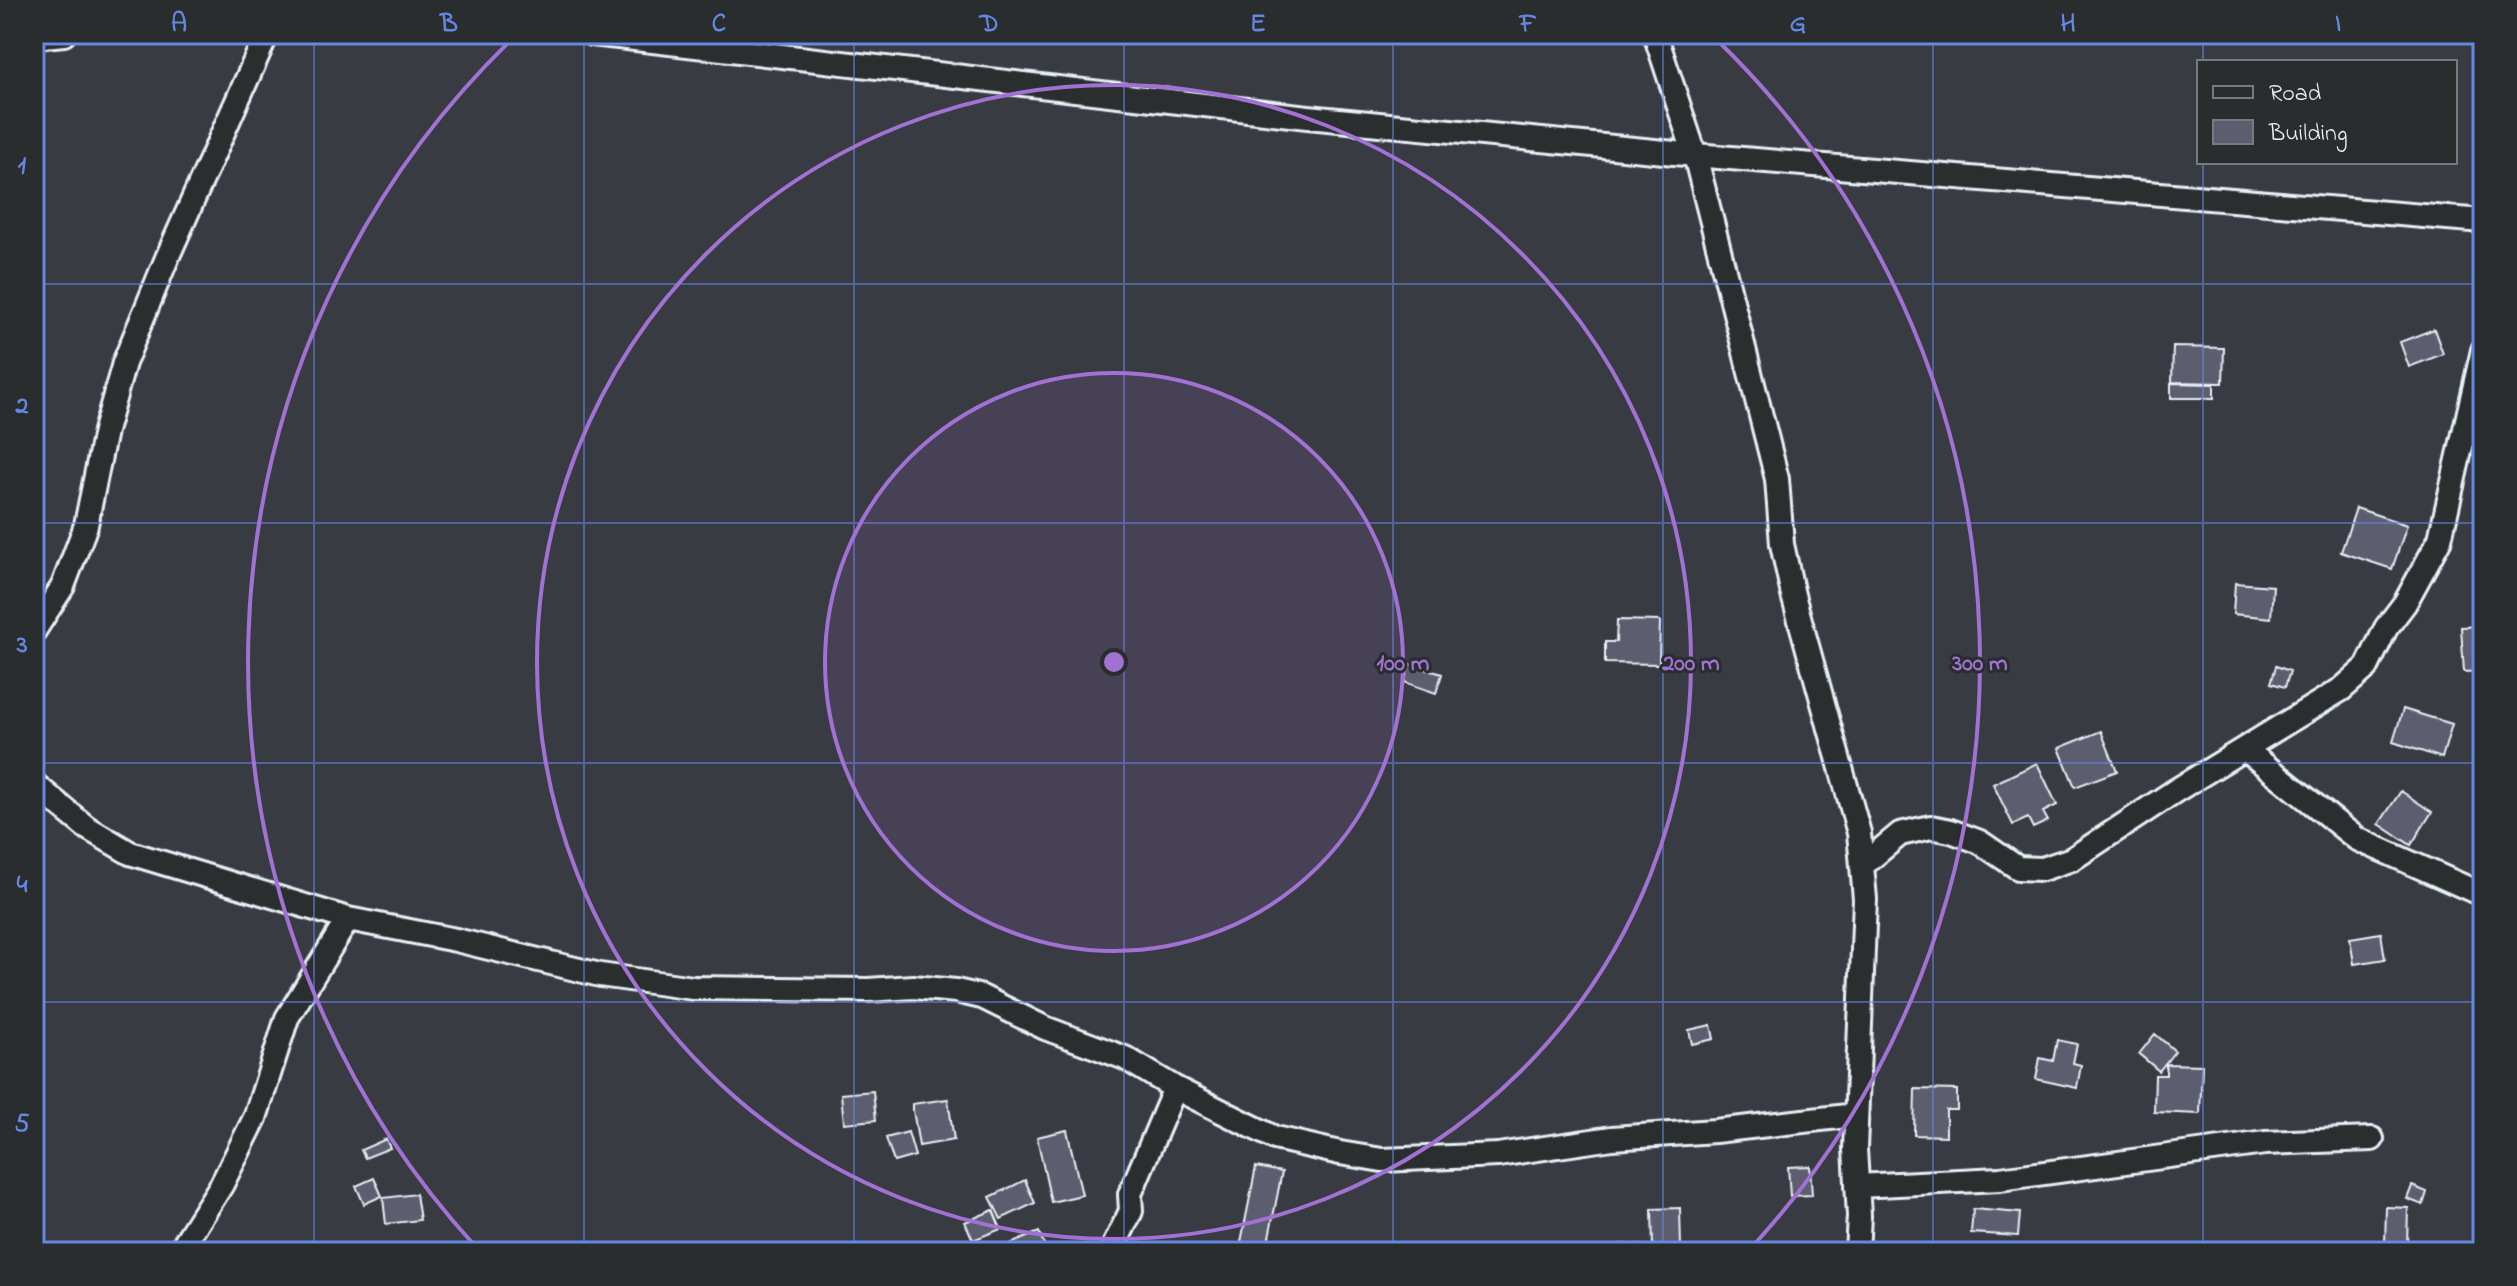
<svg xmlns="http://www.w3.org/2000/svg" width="2517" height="1286" font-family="'Indie Flower',sans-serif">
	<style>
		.building { fill: #5d5d6f; stroke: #e8f1f8; stroke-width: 2 }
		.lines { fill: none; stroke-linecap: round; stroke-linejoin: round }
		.street-casing { stroke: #e8f1f8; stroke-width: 28 }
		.street { stroke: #2a2d2e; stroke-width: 22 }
		.grid { fill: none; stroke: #6487e3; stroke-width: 2; stroke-opacity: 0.55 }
		.ring { fill: none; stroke: #a171d3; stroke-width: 4 }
		.centre { fill: #a171d3; stroke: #2a2d2e; stroke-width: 4 }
		.ring-label { font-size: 24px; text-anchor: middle; font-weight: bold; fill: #a171d3; stroke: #2a2d2e; stroke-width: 6; stroke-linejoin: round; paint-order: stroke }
		.neatline { fill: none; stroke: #6487e3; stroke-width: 3 }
		.grid-label { font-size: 26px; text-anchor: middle; font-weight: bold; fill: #6487e3 }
	</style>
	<rect width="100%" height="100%" fill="#393b42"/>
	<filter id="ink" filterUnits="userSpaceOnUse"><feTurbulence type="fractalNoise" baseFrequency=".0125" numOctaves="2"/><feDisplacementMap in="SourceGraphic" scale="16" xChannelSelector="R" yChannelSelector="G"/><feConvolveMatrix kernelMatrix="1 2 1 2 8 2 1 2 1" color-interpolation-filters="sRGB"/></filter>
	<g filter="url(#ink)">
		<!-- building -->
		<path class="building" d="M2434,329L2443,354L2409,367L2400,342Z
			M2173,347L2224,348L2223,383L2172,382Z
			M2171,383L2214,384V398H2171Z
			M2356,508L2407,525L2392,569L2341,552Z
			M2235,583L2273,586L2271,618L2233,614Z
			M1617,620L1660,621L1659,664L1605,663V642H1616Z
			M2483,626V671L2464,672L2461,627Z
			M1410,664L1442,674L1436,693L1404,682Z
			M2276,666L2290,671L2285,687L2271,683Z
			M2403,709L2452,724L2442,758L2393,742Z
			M2101,731L2117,771L2075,787L2059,748Z
			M2037,763L2057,805L2043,812L2048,821L2033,828L2028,818L2013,825L1993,784Z
			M2401,791L2432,812L2411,845L2379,824Z
			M2381,933L2385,959L2354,964L2350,938Z
			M1711,1025L1714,1039L1692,1044L1689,1030Z
			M2155,1034L2175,1051L2159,1071L2139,1054Z
			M2057,1040L2077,1044L2073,1063L2081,1065L2077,1088L2036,1079L2040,1058L2053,1061Z
			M2166,1064L2202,1065L2200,1114L2154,1112L2155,1075H2166Z
			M1915,1089L1957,1090V1110H1946V1136L1914,1135Z
			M873,1091L876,1120L844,1123L841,1094Z
			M948,1099L954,1140L919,1146L912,1104Z
			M1067,1130L1082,1195L1051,1202L1037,1137Z
			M908,1132L915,1156L894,1162L886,1138Z
			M386,1139L390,1148L365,1158L361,1150Z
			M1810,1166L1812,1195L1790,1196L1788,1167Z
			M1256,1167L1282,1172L1266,1252H1239Z
			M374,1178L382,1196L364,1204L356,1186Z
			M1025,1180L1035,1203L1001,1219L990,1197Z
			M2412,1186L2427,1192L2423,1205L2407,1199Z
			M416,1194L420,1220L386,1224L383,1198Z
			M2386,1207L2408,1208L2407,1245L2385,1244Z
			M1680,1208L1681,1248H1653L1652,1209Z
			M1973,1209L2020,1213L2018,1236L1971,1233Z
			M993,1210L1001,1229L973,1240L965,1222Z
			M1039,1232L1047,1252H1011L1008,1245Z
			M1619,1244L1650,1246V1252H1618Z
			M1323,1246L1347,1248V1252H1323Z"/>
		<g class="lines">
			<!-- street casing -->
			<g class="street-casing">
				<path id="street" d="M592,34L1308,117L1695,155L2483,221
					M1655,34L1695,155L1777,479L1782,544L1793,595L1859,833L1865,899L1855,1149L1859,1216L1857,1252
					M34,37L64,34
					M34,631L63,586L86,525L105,431L124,363L167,258L267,34
					M2246,750L2357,839L2483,895
					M34,784L86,827L130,853L348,919L456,940L600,975L693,988L868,990L913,987L956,991L982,997L1045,1028L1125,1058L1175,1088L1275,1138L1340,1153L1382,1160L1498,1155L1612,1138L1715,1131L1856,1115
					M1864,864L1900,834L1931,827L1951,831L1980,842L2018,868L2042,869L2072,859L2175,791L2342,689L2367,667L2386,628L2405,603L2440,539L2483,350
					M1857,1186L2000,1179L2265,1143L2372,1139
					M179,1252L222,1184L255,1118L287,1018L348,919
					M1111,1252L1131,1211L1130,1194L1175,1088"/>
			</g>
			<!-- street -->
			<use href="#street" class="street"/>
		</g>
	</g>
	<!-- grid -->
	<path class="grid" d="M314,34V1252M584,34V1252M854,34V1252M1124,34V1252M1393,34V1252M1663,34V1252M1933,34V1252M2203,34V62M2203,162V1252M34,284H2483M34,523H2483M34,763H2483M34,1002H2483"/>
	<!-- distance rings -->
	<circle cx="1114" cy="662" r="289" fill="#a171d3" fill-opacity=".12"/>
	<g class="ring">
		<circle cx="1114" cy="662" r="289"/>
		<circle cx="1114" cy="662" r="577"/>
		<path d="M476 1247A866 866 0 0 1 512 39M1716 39A866 866 0 0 1 1752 1247"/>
	</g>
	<circle cx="1114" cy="662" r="12" class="centre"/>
	<g class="ring-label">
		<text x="1403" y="670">100 m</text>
		<text x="1691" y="670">200 m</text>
		<text x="1980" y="670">300 m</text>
	</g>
	<!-- margin -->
	<rect width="2517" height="1286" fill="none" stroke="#2a2d2e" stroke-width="88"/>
	<!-- legend -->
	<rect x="2197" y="60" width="260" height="104" fill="#2a2d2e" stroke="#767b7f" stroke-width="2"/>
	<rect x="2213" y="86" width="40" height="12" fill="#2a2d2e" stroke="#767b7f" stroke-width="2"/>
	<text x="2269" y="100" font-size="24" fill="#e8f1f8">Road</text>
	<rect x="2213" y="120" width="40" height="24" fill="#5d5d6f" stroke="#767b7f" stroke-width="2"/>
	<text x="2269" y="140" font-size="24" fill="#e8f1f8">Building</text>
	<rect x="44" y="44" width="2429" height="1198" class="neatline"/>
	<g class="grid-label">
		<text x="179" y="31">A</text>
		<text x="449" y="31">B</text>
		<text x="719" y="31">C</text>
		<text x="989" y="31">D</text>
		<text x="1258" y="31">E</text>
		<text x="1528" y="31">F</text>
		<text x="1798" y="31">G</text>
		<text x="2068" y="31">H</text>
		<text x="2338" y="31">I</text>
		<text x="22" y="173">1</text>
		<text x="22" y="413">2</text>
		<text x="22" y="652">3</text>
		<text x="22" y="892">4</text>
		<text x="22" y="1131">5</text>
	</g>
</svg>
